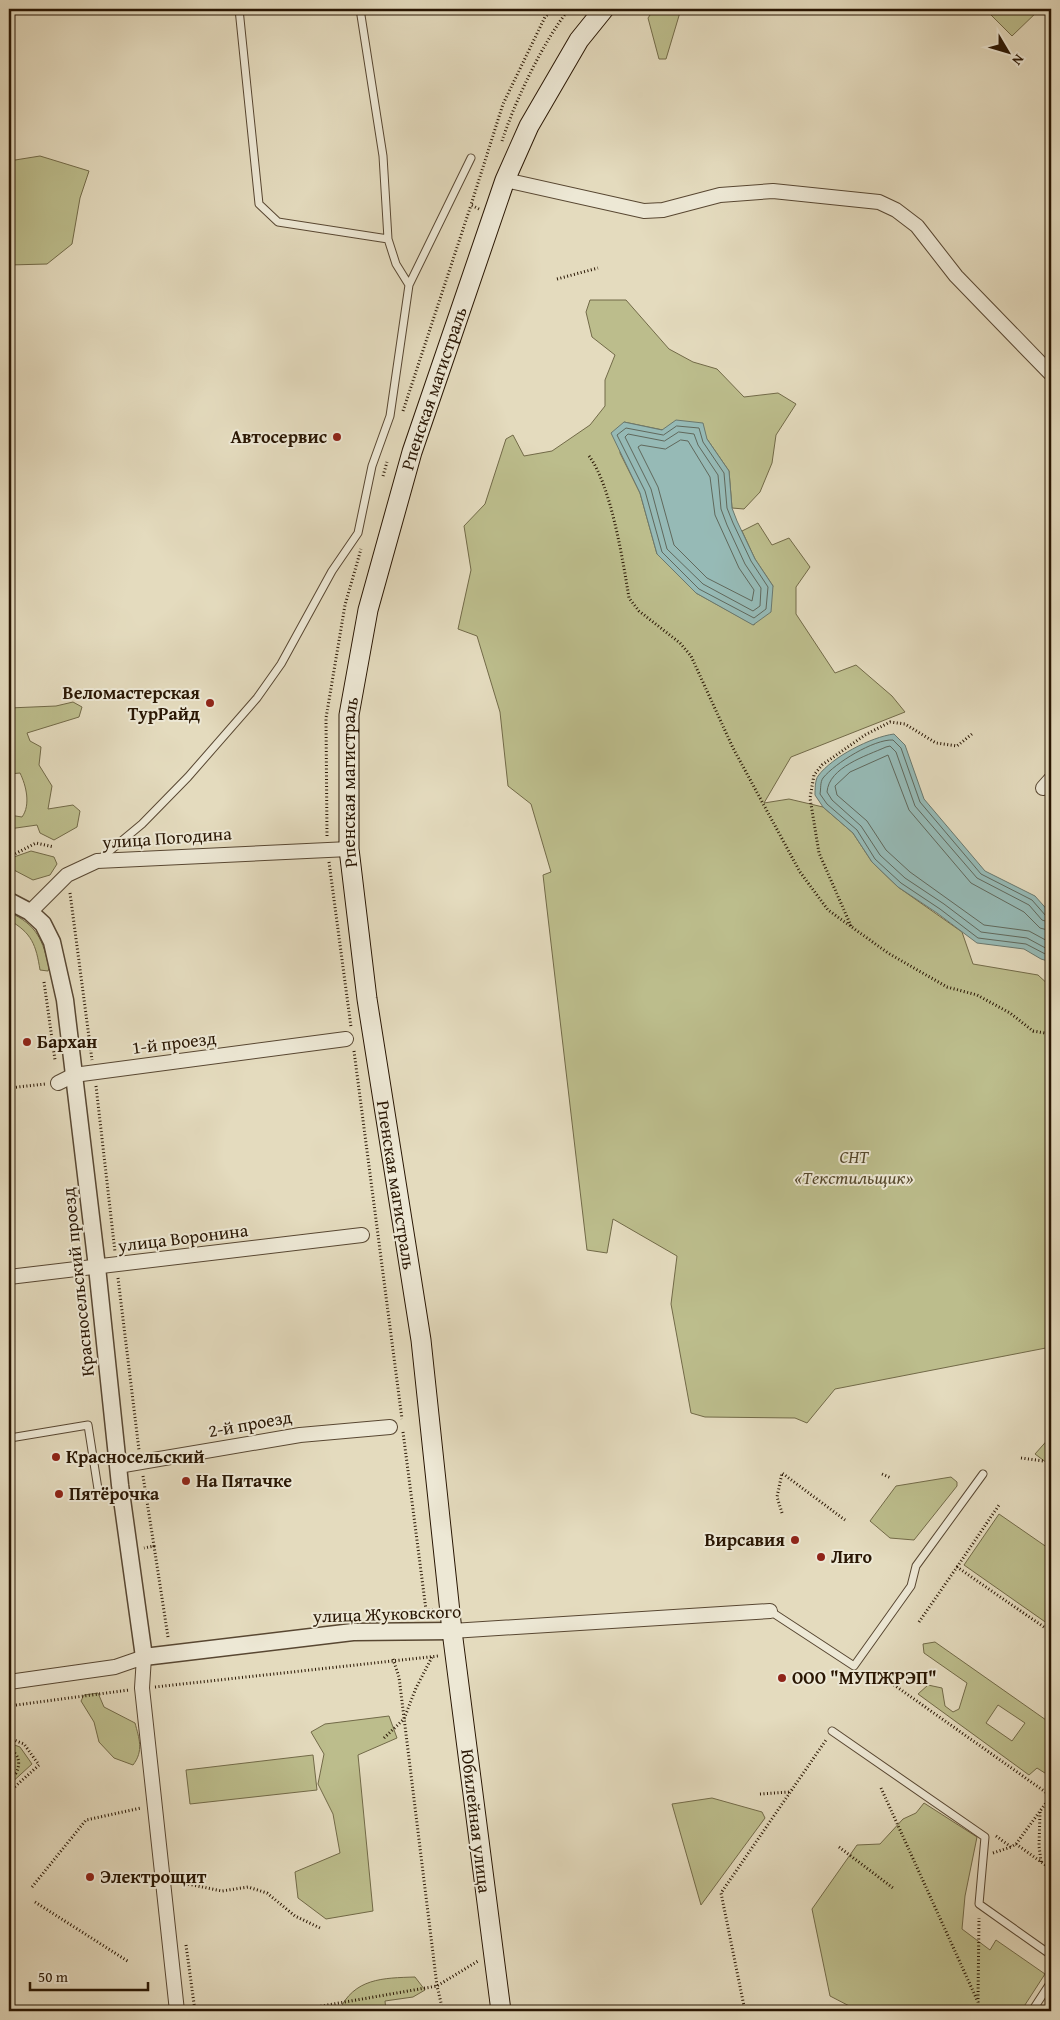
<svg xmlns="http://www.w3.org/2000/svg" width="1060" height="2020" font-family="'Gentium Book Plus',serif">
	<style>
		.green { fill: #bcbd8c; stroke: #726a48; fill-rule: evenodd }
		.water { fill: #96bab6; stroke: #6a786e }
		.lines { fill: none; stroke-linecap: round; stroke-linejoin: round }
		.shore { stroke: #60685c; stroke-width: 1 }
		.service-casing { stroke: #584732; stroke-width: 9 }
		.minor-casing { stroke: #584732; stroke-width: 16 }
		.tertiary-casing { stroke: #584732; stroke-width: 19 }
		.secondary-casing { stroke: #291603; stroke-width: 21 }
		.path { stroke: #291603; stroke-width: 3; stroke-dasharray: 1 2.5; stroke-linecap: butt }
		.service { stroke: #ede8d5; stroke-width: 7 }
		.minor { stroke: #ede8d5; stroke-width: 14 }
		.tertiary { stroke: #ede8d5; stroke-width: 16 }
		.secondary { stroke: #ede8d5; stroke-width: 19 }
		.poi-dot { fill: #8f2418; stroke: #ede8d5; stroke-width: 2 }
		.labels { text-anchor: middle; stroke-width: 4; stroke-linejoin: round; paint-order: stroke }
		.street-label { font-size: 18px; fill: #291603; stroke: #ede8d5 }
		.poi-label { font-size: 18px; font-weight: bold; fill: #291603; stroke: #ede8d5; text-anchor: start }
		.park-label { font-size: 18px; font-style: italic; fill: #55482c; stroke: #ede8d5 }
	</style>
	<rect width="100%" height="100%" fill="#e4dbbe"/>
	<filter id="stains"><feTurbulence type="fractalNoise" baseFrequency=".004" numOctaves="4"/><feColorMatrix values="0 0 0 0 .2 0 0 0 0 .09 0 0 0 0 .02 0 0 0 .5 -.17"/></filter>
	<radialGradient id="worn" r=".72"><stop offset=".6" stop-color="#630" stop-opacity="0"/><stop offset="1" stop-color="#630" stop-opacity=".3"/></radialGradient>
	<!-- green -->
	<path class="green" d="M654,9H681L666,59H659L648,18Z
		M967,9H1040L1012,36L988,12Z
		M40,156L89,171L80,198L72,244L47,264L9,265V161Z
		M590,300H626L669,349L693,362L717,369L744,397L778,393L796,404L776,435L772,463L760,492L744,509L732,508L729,471L707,439L624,422L620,453L640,493L657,554L696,593L754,625L773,586L755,559L742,531L758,523L772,545L789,538L810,567L796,587V614L835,673L856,665L892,696L905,712L791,757L764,803L789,799L823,807L853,833L872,862L898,887L962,932L973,964L1038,975L1051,987V1347L835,1389L807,1423L795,1418L705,1417L691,1413L671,1304L677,1256L613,1219L607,1253L587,1250L543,875L551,872L531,804L508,786L500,712L477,636L458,629L471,570L464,526L485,504L506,439L513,435L524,456L552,451L590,425L605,406V380L615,355L592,337L586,312Z
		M73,702L82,707L79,717L27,733L30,741L41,747L39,765L52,786L48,809L73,805L80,811L77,827L54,840L40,833L37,825L9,829V815L22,817C31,805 26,785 20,773L9,774V708L56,706Z
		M31,851L54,857L57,864L50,875L33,880L12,869L14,857Z
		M9,912C37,925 43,940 49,968L48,971L40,970C36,945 32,933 9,920Z
		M1051,1436V1466L1035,1454Z
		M951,1477L957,1482V1486L914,1540L890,1538L870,1521L896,1486Z
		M999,1514L1051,1550V1626L964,1565Z
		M935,1642L1046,1720L1049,1730L1047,1731L1051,1734V1770L1048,1775L1037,1768L1029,1775L918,1694L928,1685L942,1688L945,1706L953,1712L959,1709L967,1683L924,1653L923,1644ZM998,1705L1025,1723L1012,1741L986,1723Z
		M98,1693L104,1707L135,1723C139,1738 144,1751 133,1765L114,1758L99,1742L94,1722L81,1701L84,1695Z
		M389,1716L397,1738L358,1755L373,1911L326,1919L298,1898L295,1872L340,1853L333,1814L318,1784L324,1754L311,1732L325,1724Z
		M9,1743L20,1747L32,1764L9,1785Z
		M313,1755L317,1790L190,1804L186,1770Z
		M712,1798L762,1812L765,1818L701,1905L672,1804Z
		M924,1803L977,1837L965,1896L962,1929L990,1950L996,1940L1045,1974L1021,2011H859L830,1996L812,1909L857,1845L880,1844L903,1819L916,1813Z
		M415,1977L425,1990L413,1997L385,2001L386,2011H339C354,1978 383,1978 415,1977Z"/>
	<!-- water -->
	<path class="water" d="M676,420L703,423L707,439L729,471L732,508L737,521L755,559L773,586L771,612L753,625L696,593L657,554L640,493L611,433L624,422L662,430Z
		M894,734L905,745L924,799L985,871L1035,896L1051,914V962L1041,959L1024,949L977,943L937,913L898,887L872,862L853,833L823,807L815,795C815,790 815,780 818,776C832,757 871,737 894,734Z"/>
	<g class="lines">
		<!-- shore -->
		<path class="shore" d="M677,426L699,428L703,442L724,473L727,508L733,523L751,561L768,587L766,609L754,618L699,589L662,552L645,491L617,435L626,428L663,435Z
			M679,432L694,434L698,445L718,475L721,509L727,525L745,564L761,588L760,606L753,611L703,584L667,549L651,489L625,437L628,434L664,441Z
			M681,440L688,441L710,477L715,515L739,568L754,590L752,601L707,578L674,545L658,487L638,447L641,445L665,449Z
			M1051,917L1046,916L1032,900L981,874L920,802L901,748L893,740C874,739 835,763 823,778C820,782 821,789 820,794L827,804L857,830L875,859L901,883L940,909L978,938L1026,944L1051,957
			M1051,923L1042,920L1029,905L977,878L915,806L896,752L890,746L886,747C866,756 829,767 827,792L832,800L861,826L880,855L905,878L944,904L981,932L1027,938L1051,951
			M1051,931L1040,928L1024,912L971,883L909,810L888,755L850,772L835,786L837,795L867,821L886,850L910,872L984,925L1029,931L1051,943"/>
		<!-- service casing -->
		<g class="service-casing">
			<path id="service" d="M239,9L259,204L278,222L388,239L383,156L360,9
				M388,239L396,264L409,285
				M100,859L142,824L188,777L257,698L281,664L332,571L358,533L372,466L390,416L409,285L471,158
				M10,1438L88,1425L98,1489
				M770,1611L854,1666L911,1586L916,1566L983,1474
				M832,1731L985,1837L979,1904L1051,1955
				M1032,2011L1051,1982"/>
		</g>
		<!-- minor casing -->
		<g class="minor-casing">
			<path id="minor" d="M505,180L644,211L663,210L720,195L773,191L879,202L896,210L917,226L956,276L1051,374
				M1043,788L1051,779
				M30,912L67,875L97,861L349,849
				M58,1083L74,1075L346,1039
				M9,1277L362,1235
				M118,1466L300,1435L390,1427
				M452,1631L770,1611
				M9,1682L115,1667L144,1657L142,1688L177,2011"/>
		</g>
		<!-- tertiary casing -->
		<g class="tertiary-casing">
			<path id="tertiary" d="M9,901L30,912L43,924L52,942L65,1000L97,1267L120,1485L144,1657L353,1632L452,1631"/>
		</g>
		<!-- secondary casing -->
		<g class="secondary-casing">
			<g id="secondary">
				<path id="s1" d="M501,2011L452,1631L421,1340L367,999L349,849V715L368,610L412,452L505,180L529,126L579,40L604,9"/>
			</g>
		</g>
		<!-- path -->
		<path class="path" d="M502,141C515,101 543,42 569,9
			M479,209L471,205L503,104L545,17L553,9
			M557,279L598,268
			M403,411L471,205
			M589,456C611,485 623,561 629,598L639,611L680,643L691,656L733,748L800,872L828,910L888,953L947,987L977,995L1010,1013L1033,1031L1051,1034
			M383,476L387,462
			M327,836L326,718L345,605L361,549
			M9,857L36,843L54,847
			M329,862L351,1027
			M70,893L92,1060
			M851,926L819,853L810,798L814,775L822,765L865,735L890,722L905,724L936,743L957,746L972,734
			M44,982L55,1060
			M354,1051L402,1419
			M96,1086L115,1252
			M9,1088L45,1084
			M118,1278L139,1450
			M403,1432L426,1610H434
			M1021,1458L1051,1462
			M882,1474L891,1478
			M143,1476L154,1546L144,1548
			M782,1513L777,1497L782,1473L845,1520
			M154,1546L168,1637
			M957,1567L999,1505
			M919,1622L957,1567L1051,1632
			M393,1659L399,1677L437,1986L443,2011
			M866,1680L880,1675L1051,1796
			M155,1687L438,1656
			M9,1706L129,1690
			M9,1738L24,1744L39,1765L9,1792
			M384,1738L404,1719L416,1688L432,1657
			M9,1749C19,1754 21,1763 16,1773L9,1778
			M881,1788L978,2002V2011
			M760,1794L790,1792
			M1040,1812L1039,1846L1041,1862
			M996,1836L1011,1847L1016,1844L1051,1796
			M1016,1844L1051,1869
			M839,1847L893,1888
			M993,1853L1011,1847
			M178,1882L222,1891L248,1887L267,1893L295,1916L320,1928
			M32,1887L86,1820L141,1808
			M35,1902L129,1962
			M186,1945L195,2011
			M978,1999L979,1918
			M293,2011L437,1986L478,1961
			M745,2011L721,1893L826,1740"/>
		<!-- service -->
		<use href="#service" class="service"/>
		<!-- minor -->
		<use href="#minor" class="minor"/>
		<!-- tertiary -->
		<use href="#tertiary" class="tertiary"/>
		<!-- secondary -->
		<use href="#secondary" class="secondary"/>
	</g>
	<!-- markers -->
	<g class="poi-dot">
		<circle cx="337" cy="437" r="5"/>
		<circle cx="210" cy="703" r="5"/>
		<circle cx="27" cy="1042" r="5"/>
		<circle cx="56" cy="1457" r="5"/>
		<circle cx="186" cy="1481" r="5"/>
		<circle cx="59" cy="1494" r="5"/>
		<circle cx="795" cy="1540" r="5"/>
		<circle cx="821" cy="1557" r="5"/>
		<circle cx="782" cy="1678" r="5"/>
		<circle cx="90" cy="1877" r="5"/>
	</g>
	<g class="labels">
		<!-- street labels -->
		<g class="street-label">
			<text dy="6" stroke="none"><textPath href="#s1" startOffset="1644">Рпенская магистраль</textPath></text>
			<text dy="6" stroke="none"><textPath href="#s1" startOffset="1239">Рпенская магистраль</textPath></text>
			<text transform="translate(167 838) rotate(-4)" y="6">улица Погодина</text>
			<text transform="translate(174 1043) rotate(-7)" y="6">1-й проезд</text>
			<text transform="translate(396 1185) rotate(81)" y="6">Рпенская магистраль</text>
			<text transform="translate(183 1238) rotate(-7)" y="6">улица Воронина</text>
			<text transform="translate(78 1282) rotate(-96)" y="6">Красносельский проезд</text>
			<text transform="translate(250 1424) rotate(-10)" y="6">2-й проезд</text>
			<text transform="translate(387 1614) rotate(-2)" y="6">улица Жуковского</text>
			<text transform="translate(476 1821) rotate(83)" y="6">Юбилейная улица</text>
		</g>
		<!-- poi labels -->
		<g class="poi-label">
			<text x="327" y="443" text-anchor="end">Автосервис</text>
			<text x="200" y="699" text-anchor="end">Веломастерская<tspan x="200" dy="21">ТурРайд</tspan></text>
			<text x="37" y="1048">Бархан</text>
			<text x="66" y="1463">Красносельский</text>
			<text x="196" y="1487">На Пятачке</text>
			<text x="69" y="1500">Пятёрочка</text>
			<text x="785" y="1546" text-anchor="end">Вирсавия</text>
			<text x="831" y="1563">Лиго</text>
			<text x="792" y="1684">ООО "МУПЖРЭП"</text>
			<text x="100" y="1883">Электрощит</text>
		</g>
		<!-- park labels -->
		<g class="park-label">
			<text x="854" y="1163">СНТ<tspan x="854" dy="21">«Текстильщик»</tspan></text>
		</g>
	</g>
	<!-- margin -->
	<rect width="1060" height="2020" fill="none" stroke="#e4dbbe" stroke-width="30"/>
	<rect x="10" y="10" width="1040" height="2000" fill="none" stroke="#291603" stroke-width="2.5"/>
	<rect x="15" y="15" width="1030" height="1990" fill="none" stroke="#291603"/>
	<!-- north arrow -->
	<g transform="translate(1008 52) rotate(128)" stroke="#ede8d5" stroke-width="4" paint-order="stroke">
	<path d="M0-4L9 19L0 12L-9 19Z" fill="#291603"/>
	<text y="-8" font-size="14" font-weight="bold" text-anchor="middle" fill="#291603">N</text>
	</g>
	<!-- scale -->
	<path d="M30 1982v8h118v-8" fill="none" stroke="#291603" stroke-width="2.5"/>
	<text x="38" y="1982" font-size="15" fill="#291603" stroke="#ede8d5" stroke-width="4" paint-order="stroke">50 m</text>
	<rect width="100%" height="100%" filter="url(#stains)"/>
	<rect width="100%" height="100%" fill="url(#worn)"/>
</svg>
